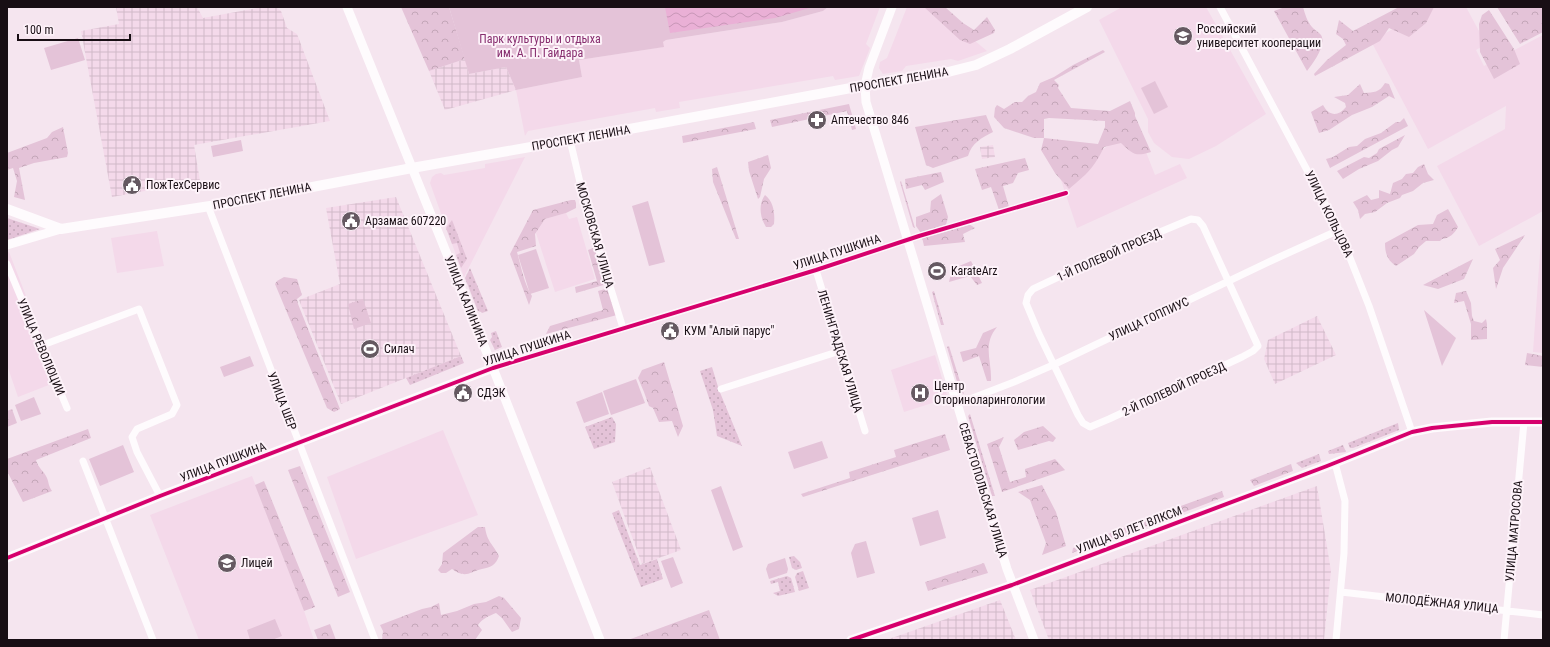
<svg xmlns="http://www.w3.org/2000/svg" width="1550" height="647" font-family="'Roboto Condensed',sans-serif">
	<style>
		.built { fill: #f4d9ea }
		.industrial { fill: url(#industrial-grid) }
		.grass { fill: url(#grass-dots) }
		.forest { fill: url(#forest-crowns); fill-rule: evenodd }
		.park { fill: #e4c3d8 }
		.water { fill: url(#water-waves) }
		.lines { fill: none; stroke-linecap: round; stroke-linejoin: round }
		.minor { stroke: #fefbfd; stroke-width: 7 }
		.tertiary { stroke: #fefbfd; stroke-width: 9 }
		.secondary { stroke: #fefbfd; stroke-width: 10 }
		.cycleway-casing { stroke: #fdf2f9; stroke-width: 6 }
		.cycleway { stroke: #d6006c; stroke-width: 4 }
		.labels { text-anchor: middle; stroke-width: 4; stroke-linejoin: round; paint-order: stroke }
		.poi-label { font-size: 12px; fill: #180e14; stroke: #fdf2f9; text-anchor: start }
		.park-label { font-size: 12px; fill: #872e6f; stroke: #fdf2f9 }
		.street-label { font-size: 12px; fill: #180e14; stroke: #fdf2f9 }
	</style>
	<defs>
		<pattern id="industrial-grid" width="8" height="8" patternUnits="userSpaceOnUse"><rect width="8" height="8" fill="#f4d9ea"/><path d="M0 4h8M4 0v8" fill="none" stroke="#d0b9c8"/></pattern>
		<pattern id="grass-dots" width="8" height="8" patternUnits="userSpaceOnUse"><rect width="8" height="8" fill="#e4c3d8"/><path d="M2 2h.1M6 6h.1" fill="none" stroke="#c3a6b8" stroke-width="1.8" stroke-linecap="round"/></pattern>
		<pattern id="forest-crowns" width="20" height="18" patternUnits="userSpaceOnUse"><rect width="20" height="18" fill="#e4c3d8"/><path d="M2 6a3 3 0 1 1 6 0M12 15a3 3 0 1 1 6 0" fill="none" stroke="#c3a6b8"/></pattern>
		<pattern id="water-waves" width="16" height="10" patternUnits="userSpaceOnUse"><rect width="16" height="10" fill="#eab0d6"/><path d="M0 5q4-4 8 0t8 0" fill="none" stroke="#c896b7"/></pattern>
	</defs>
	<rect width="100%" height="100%" fill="#f5e5ef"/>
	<!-- built -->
	<path class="built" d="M828,7H880L866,44L870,48L859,76L835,80L833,76L679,102L680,108L656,112L655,108L528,131L525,136L516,90L582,77L579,60L663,47V42L666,40L782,22L823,11Z
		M907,7H935L987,51L958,61L951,59L906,66L902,71L883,74L879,68L880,62L887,58Z
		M1122,7H1206L1266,114L1216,146L1189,159L1172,157L1154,143L1148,132V119L1146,115L1099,20Z
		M1433,7H1466L1486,44L1476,50L1484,66L1543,35V211L1479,246L1437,166L1505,129L1506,106L1428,149L1371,41Z
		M1133,119L1155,175L1180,164L1187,178L1077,228L1057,168L1100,151L1108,146L1113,138Z
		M525,157L464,277L430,183L432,177L436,174L441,173L444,175L485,168V164Z
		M566,213L569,219L577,217L595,279L555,292L536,233L545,219Z
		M1542,225H1543V353L1533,352Z
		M157,231L164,266L117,273L111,238Z
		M9,252L59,381L18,397L7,365V253Z
		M935,355L948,398L904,412L891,370Z
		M443,430L478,515L356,559L327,477Z
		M252,476L304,611L314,640H199L150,515Z"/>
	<!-- industrial -->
	<path class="industrial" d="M116,7H197L203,18L263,7H276L281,11L287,28L297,34L330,121L194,145L200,181L112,197L81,31L119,24Z
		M465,59L469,74L506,67L516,90L445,110L429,71Z
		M993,145L995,157L982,159L980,147Z
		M396,197L461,356L341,404L299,300L340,284L326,208Z
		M1317,316L1336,355L1275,384L1264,359L1268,340Z
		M650,467L681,550L642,564L612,482Z
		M1317,486L1331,571L1324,640H1049L1030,590Z
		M1000,600L1016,640H886L909,632Z"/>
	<!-- grass -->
	<path class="grass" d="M7,218L40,229L7,240Z
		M452,220L467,259L461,268L456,255L460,253L457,243L452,244L446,228Z
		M470,268L488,311L482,313L481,312L478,311L465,278Z
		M934,291L944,325H941L932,292Z
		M496,331L502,347L495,350L490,340L492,337L491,333Z
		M461,356L464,363L410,385L406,378Z
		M712,367L719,390L742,446L717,436L713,410L700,371Z
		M970,414L995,496H992L968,416Z
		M612,417L616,424L615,442L594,449L585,427Z
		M1398,423L1399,430L1353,448H1350L1348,443Z
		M1343,445L1346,452L1329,454L1328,451Z
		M1319,454L1321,461L1302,468L1296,463Z
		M619,510L640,565L657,559L663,579L641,587L612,513Z
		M794,556L800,562L802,568L796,570L792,568L789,557Z
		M803,571L809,588L799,591L795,577L797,573Z
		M787,576L791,578L795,592L778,596L773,593L780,591L778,582L771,584L770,581Z"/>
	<!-- forest -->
	<path class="forest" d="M401,7H449L465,59L429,71Z
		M924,7H945L963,23L974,30L987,17L995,30L994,33L970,44L960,40Z
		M1285,7H1303C1305,14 1307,21 1312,27C1314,30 1319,32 1321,35C1327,45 1313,63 1307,71L1274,11Z
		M1399,7H1434L1426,23L1409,37L1389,28L1380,41L1315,76L1314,74L1327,60L1346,45L1343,39L1336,34L1339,20L1353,31Z
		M1497,7H1543V32L1520,44Z
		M1489,10L1514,49L1520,64L1494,79L1480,52L1479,24L1482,15Z
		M1103,50L1105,52L1054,80L1059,85L1058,88L1071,108L1110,111L1130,101L1135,113V116L1151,152C1135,157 1133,154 1121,143L1104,147C1094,168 1087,174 1069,189L1055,173L1041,150L1044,138H1034L1004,128L994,117L995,108L997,105L1004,109L1015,102H1022L1028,96L1036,92L1040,83L1054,77L1073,65ZM1049,118L1105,121V127L1098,144L1044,138V119Z
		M1385,83L1389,84L1395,99L1389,96L1372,107L1352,115L1329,130L1319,133L1311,112L1323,105C1329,116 1338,117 1346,107L1345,103L1334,97L1348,95L1360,84L1364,93C1374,92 1379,93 1385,83Z
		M849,104L856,129L852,130L847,111L772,127L770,120Z
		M986,115L993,132C981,138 972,143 968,156L933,168L926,165L915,127Z
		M1404,118L1408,126L1330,168L1326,159L1333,157L1349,147L1357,146L1365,139L1381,133L1396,122H1400Z
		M754,122L756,129L683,143L682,136Z
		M63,127L68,153L67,157L34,163L19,168L25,200L14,197L17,181L13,168L7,170V153L47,138L52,132Z
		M1405,135L1398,147L1392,150L1378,161L1359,169L1343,179L1337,171L1364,157L1369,158L1377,153L1379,149Z
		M768,155L771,168L764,179L760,197L758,199L749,171L748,162Z
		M1025,158L1029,170L1018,173L1013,183L1003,186L1009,207L999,210L991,187L982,190L975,169Z
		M1424,164L1428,174L1434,180L1423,183L1413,191L1402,195L1400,198L1387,203L1375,212L1365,214L1360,219L1358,210L1353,202L1367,195L1371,200L1379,198V190L1390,194L1393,183L1402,179L1406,174L1413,173L1418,167Z
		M717,167L739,239H736L713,182L712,169Z
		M941,172L944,182L925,190L922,185L906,189L905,179Z
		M901,181L915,228L913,227L900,182Z
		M941,194L948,217L946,225L921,233L916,226V217L930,212L931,201Z
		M765,195C774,202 775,214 774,224L771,227H766C760,217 758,205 765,195Z
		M571,200H575L576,203V208L566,213L545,219L535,234L536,246L517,252C521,266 524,284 532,296L529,305L510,254L533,210Z
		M1448,209L1458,227C1454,234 1450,238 1442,239L1440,241H1426L1419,247L1414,254L1396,266C1387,260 1385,253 1385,243L1418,225L1433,224L1437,215Z
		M969,224L975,228L963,234L965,242L924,246L922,237Z
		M1525,235L1503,268L1496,289L1493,268L1500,260L1495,249Z
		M596,247L607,284L576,293L575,287L597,281L588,250Z
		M1473,259L1464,279L1438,289L1423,285Z
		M971,261L982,283L977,285L970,276L949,282L952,269Z
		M284,277L297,279L302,295L297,299L298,304L340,409L334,412L327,408L275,284L277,281Z
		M609,288L617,315L546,334L550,326L603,310L598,291Z
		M1466,291L1471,303L1472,316L1474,321L1482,323L1486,319L1487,324V339L1471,340V324L1464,301L1454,303L1456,293Z
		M363,299L371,323L354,329L348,304Z
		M997,327C982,345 992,361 991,381H987L979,356L963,362L960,352L976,348L983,333Z
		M949,346L964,394L960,392L947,347Z
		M1527,353L1543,356V367L1525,365Z
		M664,362L683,426L678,437L672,421L659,422L653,408L649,406L644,392L638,378L642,370Z
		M12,409L17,423L7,427V411Z
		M1043,426L1056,438L1053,442L1049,441L1018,450L1014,440L1024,432Z
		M88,429L91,438L36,460C38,468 44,471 47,478C49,483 48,485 52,491L23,502L7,471V459Z
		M945,434L950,450L803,497L801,494L850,478L849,472L896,457L894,450Z
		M1004,437L999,447L1010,482L1026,477L1025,469L1055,459L1065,470L1002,492L987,444Z
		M1291,464L1293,471L1254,486L1250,480Z
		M300,466L350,592L338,597L288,470Z
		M264,481L315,607L304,611L255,485Z
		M1042,485L1056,512L1066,546L1042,555L1046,543L1030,500L1018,492Z
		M1222,491L1224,497L1182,513L1178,507Z
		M1173,508V516L1145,527L1139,521Z
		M1134,524L1136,530L1107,541L1105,535Z
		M478,527H485C487,542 493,544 499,556C496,565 491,567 482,569C469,572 466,579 452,569L446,573H441L438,570L442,564L443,553Z
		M1097,538V544L1072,553L1073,548Z
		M984,563L988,573L928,591L925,582Z
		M499,596L504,598L521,618L519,629L512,632L502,618L496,613C489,616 483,618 478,625L482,630L475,640H382L383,631L380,625L422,609L431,607L439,603L441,615L457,611L474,604L486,602Z
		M709,610L720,640H628Z
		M330,624L336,640H318L314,630Z"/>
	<!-- park -->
	<path class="park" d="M449,7H828L823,11L782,22L666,40L663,42L664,47L579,60L582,77L516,90L506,67L469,74Z
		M78,38L85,60L51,70L44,48Z
		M1155,81L1168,107L1154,114L1141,88Z
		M241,140L243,151L213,157L211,146Z
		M648,201L665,262L649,266L632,206Z
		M536,249L549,288L530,294L518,255Z
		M1424,310L1456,338L1442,366Z
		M250,356L254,366L224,377L220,367Z
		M636,379L645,403L611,415L603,391Z
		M602,392L609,414L584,423L576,402Z
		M34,397L41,414L21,421L15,405Z
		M822,441L828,458L794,469L788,452Z
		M123,445L134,472L100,486L89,459Z
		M721,486L743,547L733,551L711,490Z
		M938,510L946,538L920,546L912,518Z
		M866,541L875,573L857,578L851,553L855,544Z
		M673,557L683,583L671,588L661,561Z
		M785,558L788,569L787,573L769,579L766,569L768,564Z
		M275,619L282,636L272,640H250L247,630Z"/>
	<!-- water -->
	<path class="water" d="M665,7H813L775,18L670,33Z"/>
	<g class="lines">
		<!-- minor -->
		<path class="minor" d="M1220,7L1339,230L1369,306L1412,432
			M570,140L587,212L623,328
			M208,206L375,640
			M1191,219L1198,220L1203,226L1258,346L1253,351L1242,357L1109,419L1090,427L1083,423L1078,415L1039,334L1026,303L1028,295L1033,289L1105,255Z
			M7,264L67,408
			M816,270L865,431
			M40,346L139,309L177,405L172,414L137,429L132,437L137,452L160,496
			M493,368L816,270L919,236L1066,193
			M721,389L840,351
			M957,404L1014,382L1053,365L1275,259L1339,230
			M83,461L153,640
			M1335,463L1345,501L1344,553L1336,640
			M1341,592L1543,615
			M1504,640L1524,422"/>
		<!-- tertiary -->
		<path class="tertiary" d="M347,7L493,368L600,640
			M892,7L869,68L865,86L866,102L1007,569L1034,640
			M7,245L61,229
			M7,558L160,496L493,368
			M851,640L1012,585L1327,466L1412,432L1432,428L1492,422H1543"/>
		<!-- secondary -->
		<path class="secondary" d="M7,209L61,229L223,204L412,168L570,140L851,88L948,72L976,65L1010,49L1087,7"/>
		<!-- cycleway casing -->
		<g class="cycleway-casing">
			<path id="cycleway" d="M7,558L160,496L493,368L816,270L919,236L1066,193
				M851,640L1012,585L1327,466L1412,432L1432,428L1492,422H1543"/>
		</g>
		<!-- cycleway -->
		<use href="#cycleway" class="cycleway"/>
	</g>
	<!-- icons -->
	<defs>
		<g id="university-disc" transform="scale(1)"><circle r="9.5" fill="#655961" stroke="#fdf2f9"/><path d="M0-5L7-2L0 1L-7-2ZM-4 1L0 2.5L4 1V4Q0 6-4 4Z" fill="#fff"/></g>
		<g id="pharmacy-disc" transform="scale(1)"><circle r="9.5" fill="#655961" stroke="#fdf2f9"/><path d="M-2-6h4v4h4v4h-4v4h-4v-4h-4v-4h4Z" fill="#fff"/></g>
		<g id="civic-disc" transform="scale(1)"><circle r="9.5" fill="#655961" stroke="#fdf2f9"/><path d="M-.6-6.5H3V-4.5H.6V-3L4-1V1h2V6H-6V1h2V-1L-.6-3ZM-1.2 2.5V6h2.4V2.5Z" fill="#fff"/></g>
		<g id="stadium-disc" transform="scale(1)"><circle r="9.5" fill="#655961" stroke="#fdf2f9"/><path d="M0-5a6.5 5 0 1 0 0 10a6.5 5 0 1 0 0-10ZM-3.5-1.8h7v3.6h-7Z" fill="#fff"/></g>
		<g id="hospital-disc" transform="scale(1)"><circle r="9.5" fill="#655961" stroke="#fdf2f9"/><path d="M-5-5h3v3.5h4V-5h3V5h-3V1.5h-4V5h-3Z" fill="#fff"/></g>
		<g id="school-disc" transform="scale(1)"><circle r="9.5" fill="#655961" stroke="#fdf2f9"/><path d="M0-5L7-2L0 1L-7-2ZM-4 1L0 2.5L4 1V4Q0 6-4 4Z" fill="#fff"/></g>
	</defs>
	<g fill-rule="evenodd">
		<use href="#university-disc" x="1183" y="36"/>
		<use href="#pharmacy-disc" x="817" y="120"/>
		<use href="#civic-disc" x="132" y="185"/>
		<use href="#civic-disc" x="351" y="221"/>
		<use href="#stadium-disc" x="937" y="271"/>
		<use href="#civic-disc" x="670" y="331"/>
		<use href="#stadium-disc" x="370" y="349"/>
		<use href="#civic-disc" x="463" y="393"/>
		<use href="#hospital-disc" x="920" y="393"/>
		<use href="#school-disc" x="227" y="563"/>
	</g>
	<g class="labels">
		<!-- poi labels -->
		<g class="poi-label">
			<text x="1197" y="33">Российский<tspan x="1197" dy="14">университет кооперации</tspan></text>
			<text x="831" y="124">Аптечество 846</text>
			<text x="146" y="189">ПожТехСервис</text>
			<text x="365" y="225">Арзамас 607220</text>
			<text x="951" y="275">KarateArz</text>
			<text x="684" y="335">КУМ "Алый парус"</text>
			<text x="384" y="353">Силач</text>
			<text x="934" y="390">Центр<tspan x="934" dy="14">Оториноларингологии</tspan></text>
			<text x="477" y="397">СДЭК</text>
			<text x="241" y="567">Лицей</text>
		</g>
		<!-- park labels -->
		<g class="park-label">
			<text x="540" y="43">Парк культуры и отдыха<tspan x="540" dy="14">им. А. П. Гайдара</tspan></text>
		</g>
		<!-- street labels -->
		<g class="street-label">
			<text transform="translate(899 80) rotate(-10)" y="4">ПРОСПЕКТ ЛЕНИНА</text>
			<text transform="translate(581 138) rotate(-10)" y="4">ПРОСПЕКТ ЛЕНИНА</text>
			<text transform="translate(262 196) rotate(-11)" y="4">ПРОСПЕКТ ЛЕНИНА</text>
			<text transform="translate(1329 214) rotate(64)" y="4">УЛИЦА КОЛЬЦОВА</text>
			<text transform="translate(595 235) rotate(74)" y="4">МОСКОВСКАЯ УЛИЦА</text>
			<text transform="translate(837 252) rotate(-18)" y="4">УЛИЦА ПУШКИНА</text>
			<text transform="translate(1109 255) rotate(-24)" y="4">1-Й ПОЛЕВОЙ ПРОЕЗД</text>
			<text transform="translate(466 301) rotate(68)" y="4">УЛИЦА КАЛИНИНА</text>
			<text transform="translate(1149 319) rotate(-25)" y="4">УЛИЦА ГОППИУС</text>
			<text transform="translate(41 347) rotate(67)" y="4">УЛИЦА РЕВОЛЮЦИИ</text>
			<text transform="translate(527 348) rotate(-18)" y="4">УЛИЦА ПУШКИНА</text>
			<text transform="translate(840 351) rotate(73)" y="4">ЛЕНИНГРАДСКАЯ УЛИЦА</text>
			<text transform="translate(1174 389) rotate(-25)" y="4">2-Й ПОЛЕВОЙ ПРОЕЗД</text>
			<text transform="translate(282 401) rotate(69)" y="4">УЛИЦА ШЕР</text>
			<text transform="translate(223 462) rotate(-21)" y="4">УЛИЦА ПУШКИНА</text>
			<text transform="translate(983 490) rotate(73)" y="4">СЕВАСТОПОЛЬСКАЯ УЛИЦА</text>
			<text transform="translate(1129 530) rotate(-21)" y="4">УЛИЦА 50 ЛЕТ ВЛКСМ</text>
			<text transform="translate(1514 531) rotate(-85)" y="4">УЛИЦА МАТРОСОВА</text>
			<text transform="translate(1442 603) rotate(6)" y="4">МОЛОДЁЖНАЯ УЛИЦА</text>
		</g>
	</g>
	<!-- border -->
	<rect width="1550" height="647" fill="none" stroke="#180e14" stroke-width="16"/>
	<!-- scale -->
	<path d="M18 34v6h112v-6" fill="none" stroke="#180e14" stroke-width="2"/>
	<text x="24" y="34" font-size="12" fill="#180e14" stroke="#fdf2f9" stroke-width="3" paint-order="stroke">100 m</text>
</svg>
